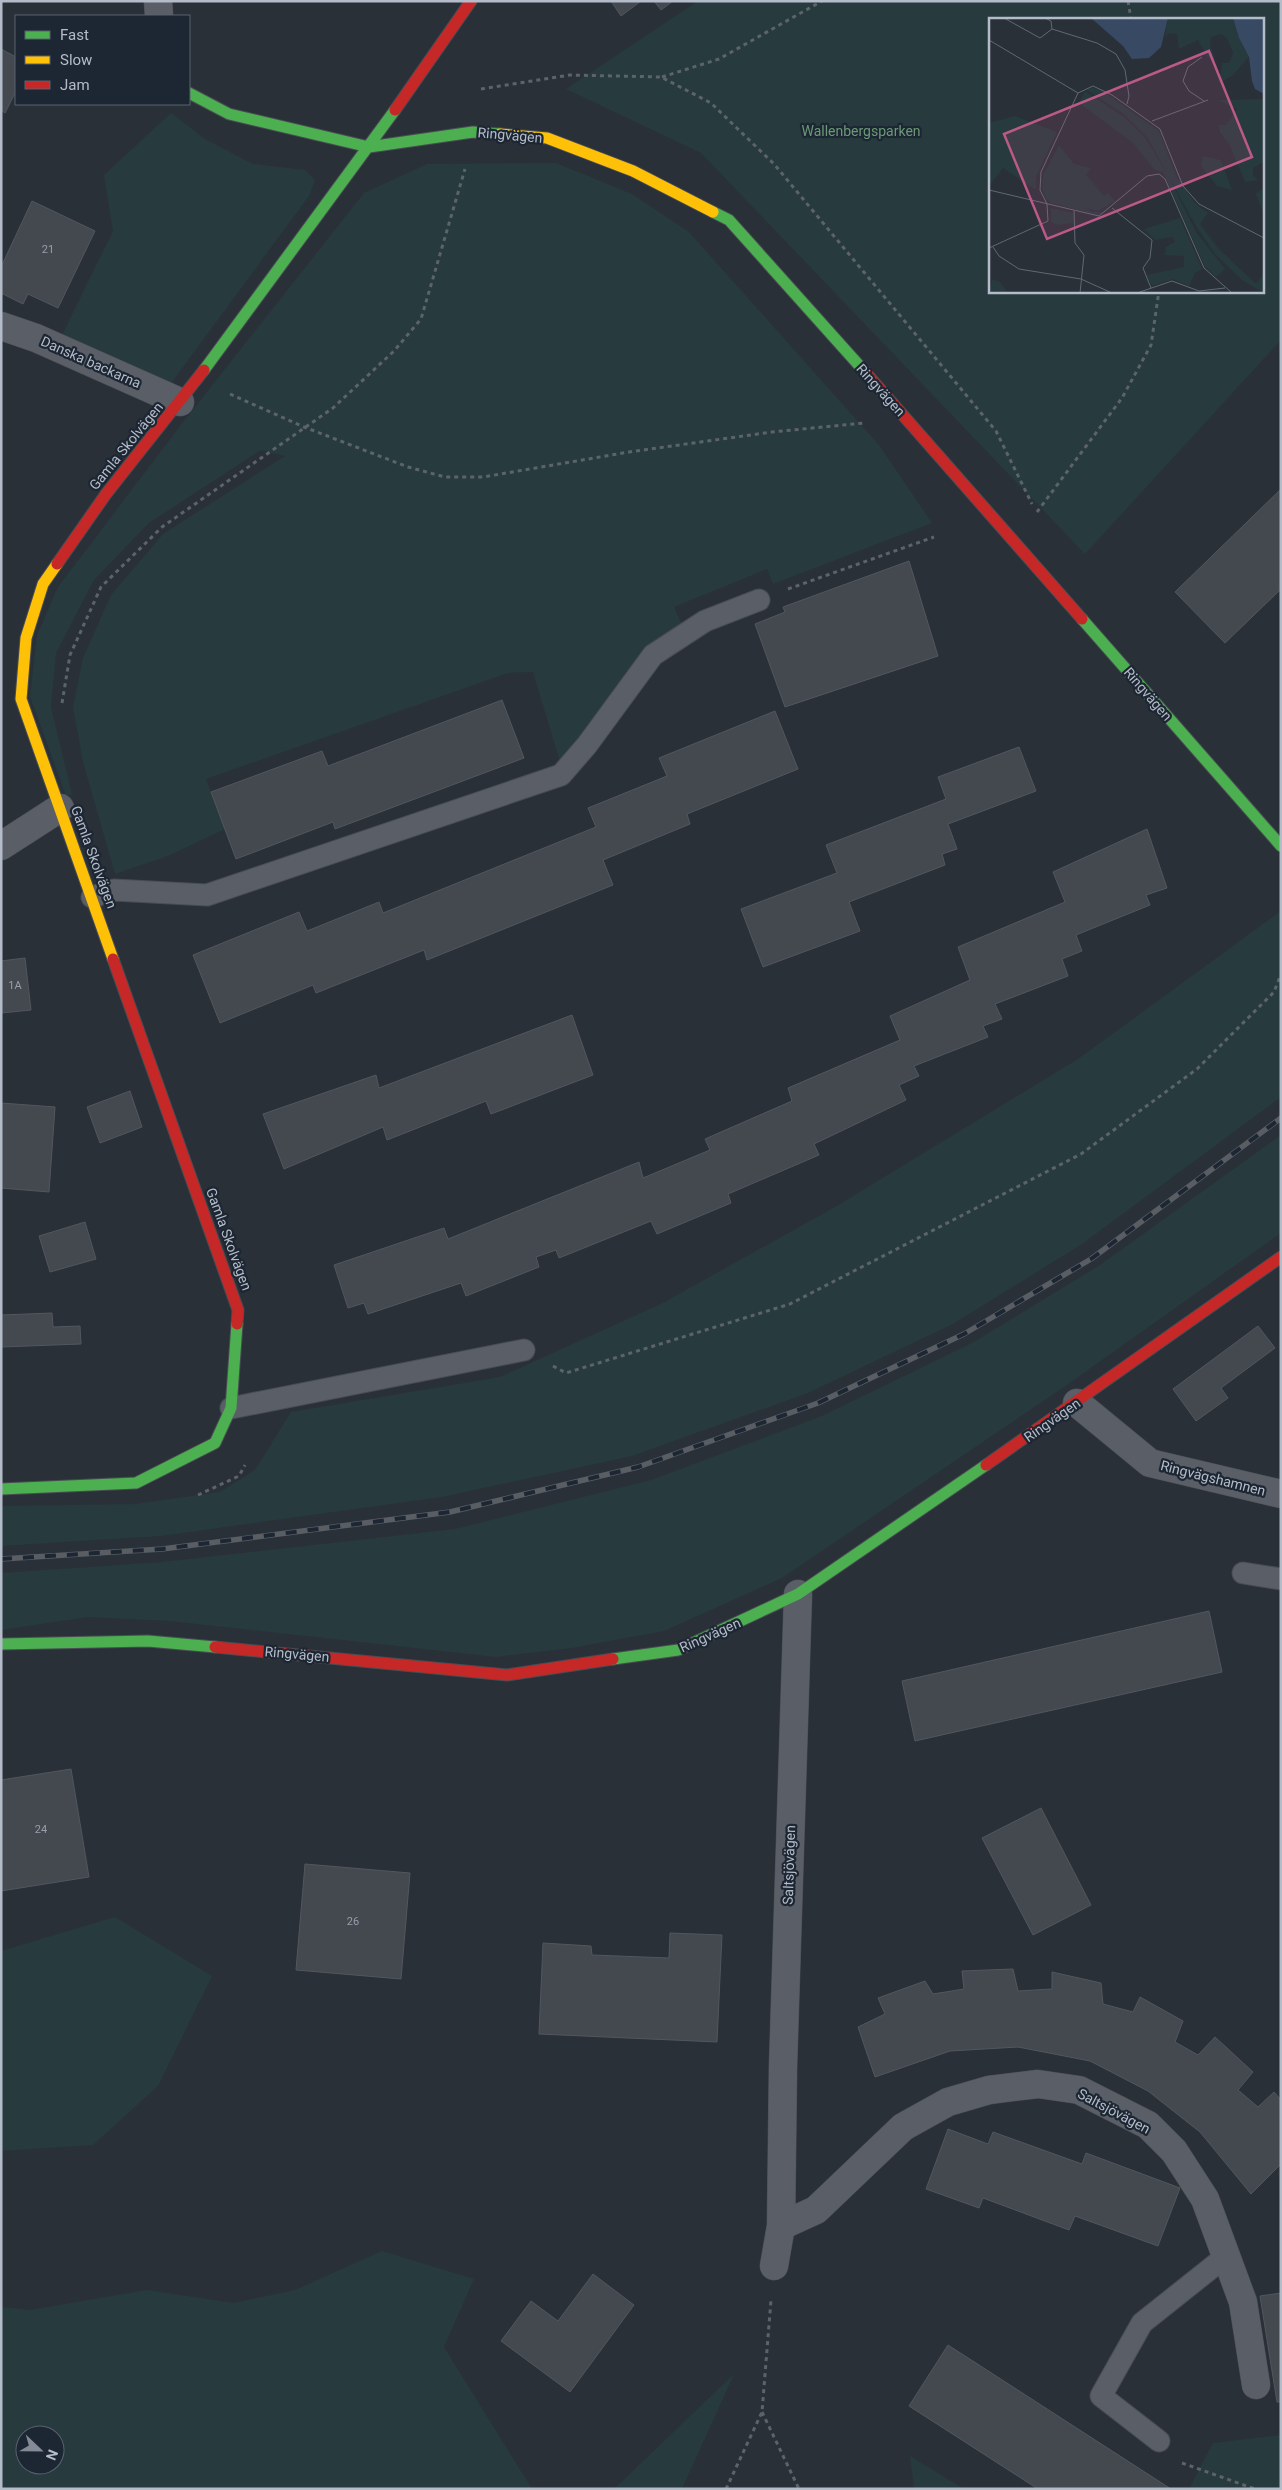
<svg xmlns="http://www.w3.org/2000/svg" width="1282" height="2490" font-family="Roboto,sans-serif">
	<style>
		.green { fill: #273a3e; fill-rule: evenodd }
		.building { fill: #444950; stroke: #52575f }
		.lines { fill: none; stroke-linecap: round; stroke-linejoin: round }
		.lane-casing { stroke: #484c53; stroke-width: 23 }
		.street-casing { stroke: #484c53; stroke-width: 29 }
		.fast-casing { stroke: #484c53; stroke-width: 13 }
		.slow-casing { stroke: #484c53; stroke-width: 13 }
		.jam-casing { stroke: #484c53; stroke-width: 13 }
		.path { stroke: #5d636a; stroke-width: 3; stroke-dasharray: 4 4; stroke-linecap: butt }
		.lane { stroke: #5a5e66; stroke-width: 21 }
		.street { stroke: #5a5e66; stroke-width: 28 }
		.fast { stroke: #4caf50; stroke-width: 11 }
		.slow { stroke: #ffc107; stroke-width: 11 }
		.jam { stroke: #c62828; stroke-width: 11 }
		.rail-casing { stroke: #595d64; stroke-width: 5.5 }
		.rail { stroke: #1d2633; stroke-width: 4; stroke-dasharray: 11; stroke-linecap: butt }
		.labels { text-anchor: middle; stroke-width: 4.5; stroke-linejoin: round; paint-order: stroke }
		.number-label { font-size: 11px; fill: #989fab }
		.park-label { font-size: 14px; fill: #6b9a76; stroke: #1d2633 }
		.street-label { font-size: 14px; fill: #b4bcc9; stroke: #1d2633 }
		.inset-road { fill: none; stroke: #616872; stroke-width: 1 }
		.view { fill: #bc5a87; fill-opacity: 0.15; stroke: #bc5a87; stroke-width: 2.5 }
		.inset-edge { fill: none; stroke: #b4bcc9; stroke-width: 2.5 }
	</style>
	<rect width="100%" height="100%" fill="#2a3038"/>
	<!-- green -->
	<path class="green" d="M698,1H1281V340L1085,554L701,153L566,89ZM991,19H1263V291H991Z
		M171,113L205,139L253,164L305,170L315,180L309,196L169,386L61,337L113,231L104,175Z
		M556,163L632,194L689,232L879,445L932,523L773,584L767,569L674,607L684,629L561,765L533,672L508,673L206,779L225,829L168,856L115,874L83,762L73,707L83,658L111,595L163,534L285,456L261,450L149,523L94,580L56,653L51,707L72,794L66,796L30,697L37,635L58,587L180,426L364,193L427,164Z
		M1281,911V1097L1082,1244L953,1324L808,1393L632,1456L442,1497L161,1536L1,1546V1506L135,1504L220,1492L255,1470L291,1412L500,1377L661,1304L835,1207L1078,1059Z
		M1281,1135V1233L1064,1387L782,1578L664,1631L572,1648L496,1657L169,1621L88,1617L1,1630V1573L162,1562L455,1529L651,1480L822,1416L972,1343L1100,1265Z
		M115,1917L212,1976L158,2086L93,2145L1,2151V1951Z
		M382,2251L474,2279L444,2347L532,2489H1V2307L30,2310L147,2290L234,2303L295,2290ZM25,2435H55V2465H25Z
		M734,2374L682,2489H614Z
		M1281,2435V2489H1189L1213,2443Z
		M910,2456L964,2489H914Z"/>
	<!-- building -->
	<path class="building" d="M611,1H641L621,16Z
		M654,1H673L661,10Z
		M1,49L16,57V91L5,113L1,110Z
		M32,201L95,231L58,308L28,294L23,304L1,293V267Z
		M1281,489V589L1225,643L1175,592Z
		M909,561L938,656L785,707L755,624L785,612L783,607Z
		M502,700L524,758L335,829L333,822L236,859L211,792L322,751L328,766Z
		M775,711L798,769L687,814L690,824L603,860L613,885L427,960L424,950L316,993L313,985L220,1023L193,955L299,912L307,931L379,902L383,913L596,827L588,808L667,776L659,758Z
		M1019,747L1036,791L948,824L957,849L942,854L945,865L849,902L860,931L763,967L741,909L837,873L826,845L946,799L938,777Z
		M1147,829L1167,888L1146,895L1150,905L1076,935L1082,951L1062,959L1068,976L995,1004L1002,1019L983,1026L988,1037L914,1066L919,1076L899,1085L906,1100L814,1144L819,1155L728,1194L731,1203L657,1234L651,1221L559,1258L556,1250L536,1257L539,1267L466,1296L461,1283L368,1314L364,1303L348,1308L334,1265L444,1228L448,1239L639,1162L643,1178L710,1150L705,1139L792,1101L788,1088L900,1040L890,1016L970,980L958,947L1065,902L1053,872Z
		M25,958L31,1010L1,1013V961Z
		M572,1015L593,1075L491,1114L486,1101L387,1140L383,1127L284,1169L263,1114L376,1075L379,1088Z
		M130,1091L142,1127L100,1143L87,1107Z
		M1,1103L55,1107L49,1192L1,1188Z
		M85,1222L96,1259L50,1272L39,1236Z
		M52,1313L53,1327L80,1326L81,1344L1,1347V1315Z
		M1258,1326L1275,1348L1221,1388L1228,1398L1196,1421L1173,1389Z
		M1209,1611L1222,1672L915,1741L902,1681Z
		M71,1769L89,1877L1,1891V1780Z
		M1041,1808L1091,1905L1033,1935L982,1838Z
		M305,1864L410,1873L401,1979L296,1970Z
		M670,1933L722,1935L717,2042L539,2034L543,1943L591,1946L592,1955L669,1958Z
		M1013,1969L1018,1991L1052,1989V1972L1101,1983L1103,2004L1133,2012L1140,1997L1183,2021L1175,2042L1198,2055L1215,2037L1253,2072L1238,2090L1258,2107L1274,2092L1281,2100V2164L1251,2194L1200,2132L1148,2091L1090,2061L1018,2047L950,2051L875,2077L858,2027L885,2014L878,1998L925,1981L933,1994L964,1989L962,1971Z
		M948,2129L988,2144L993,2132L1082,2164L1086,2153L1180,2188L1158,2246L1075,2216L1069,2230L983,2198L979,2208L926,2189Z
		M593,2274L634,2305L570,2392L501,2341L531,2301L558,2321Z
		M1281,2293V2402H1277L1260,2296Z
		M948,2345L1171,2489H1038L909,2406Z"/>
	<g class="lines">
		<!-- lane casing -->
		<g class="lane-casing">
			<path id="lane" d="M92,897L114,890L207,895L561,775L587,745L653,655L705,621L759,600
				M231,1408L524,1350
				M1243,1573L1281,1579
				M1159,2441L1101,2396L1142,2323L1225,2257"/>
		</g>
		<!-- street casing -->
		<g class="street-casing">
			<path id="street" d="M158,1L159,16
				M1,326L36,338L180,402
				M1,846L60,808
				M1077,1403L1150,1463L1281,1494
				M781,2226L816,2210L903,2127L948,2102L989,2090L1038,2084L1079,2090L1148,2125L1174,2151L1205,2199L1243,2302L1256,2385
				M774,2266L781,2226L783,2067L798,1594"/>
		</g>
		<!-- fast casing -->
		<g class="fast-casing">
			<path id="fast" d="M189,93L229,114L369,147L473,132L500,134
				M713,212L729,220L865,372
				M204,370L395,110
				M1082,619L1281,846
				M1,1489L136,1483L215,1443L231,1408L237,1324
				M1,1644L148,1641L215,1647
				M613,1659L678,1650L798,1594L986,1465"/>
		</g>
		<!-- slow casing -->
		<g class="slow-casing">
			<path id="slow" d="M500,134L547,138L633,171L713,212
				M57,564L43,584L26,638L21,699L113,959"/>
		</g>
		<!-- jam casing -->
		<g class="jam-casing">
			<path id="jam" d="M395,110L471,1
				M865,372L1082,619
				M57,564L106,494L204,370
				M113,959L238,1310L237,1324
				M986,1465L1281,1257
				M215,1647L507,1675L613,1659"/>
		</g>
		<!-- path -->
		<path class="path" d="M1128,1L1131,19
			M662,77L719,59L822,1
			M481,89L570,75L661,77L711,103L774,164L996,431L1032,504
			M230,394L304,427L408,467L445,477H483L629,452L772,432L864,423
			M1037,512L1122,398L1151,345L1159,291
			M788,589L934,537
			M62,703L70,655L101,587L162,527L333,408L394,351L421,319L465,169
			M553,1366L566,1373L790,1304L1081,1154L1197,1069L1274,992L1281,974
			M198,1495L239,1476L245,1465
			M762,2412L799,2489
			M1182,2463L1255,2489
			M726,2489L762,2412L771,2300"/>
		<!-- lane -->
		<use href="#lane" class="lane"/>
		<!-- street -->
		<use href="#street" class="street"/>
		<!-- fast -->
		<use href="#fast" class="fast"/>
		<!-- slow -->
		<use href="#slow" class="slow"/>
		<!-- jam -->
		<use href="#jam" class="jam"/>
		<!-- rail casing -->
		<g class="rail-casing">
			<path id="rail" d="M1,1559L162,1549L450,1512L638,1467L818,1403L964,1334L1091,1259L1281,1118"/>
		</g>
		<!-- rail -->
		<use href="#rail" class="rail"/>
	</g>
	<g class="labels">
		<!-- number labels -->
		<g class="number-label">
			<text x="48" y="253">21</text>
			<text x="15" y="989">1A</text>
			<text x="41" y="1833">24</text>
			<text x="353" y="1925">26</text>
		</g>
		<!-- park labels -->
		<g class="park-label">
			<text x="861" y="136">Wallenbergsparken</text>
		</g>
		<!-- street labels -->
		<g class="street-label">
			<text transform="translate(510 135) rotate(5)" y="5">Ringvägen</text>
			<text transform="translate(91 362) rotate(24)" y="5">Danska backarna</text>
			<text transform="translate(881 390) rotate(48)" y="5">Ringvägen</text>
			<text transform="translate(126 446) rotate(-51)" y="5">Gamla Skolvägen</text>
			<text transform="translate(1148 694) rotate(49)" y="5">Ringvägen</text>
			<text transform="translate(94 857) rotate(70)" y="5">Gamla Skolvägen</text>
			<text transform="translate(229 1239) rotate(70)" y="5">Gamla Skolvägen</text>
			<text transform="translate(1052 1420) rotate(-35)" y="5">Ringvägen</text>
			<text transform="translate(1213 1478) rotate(14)" y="5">Ringvägshamnen</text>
			<text transform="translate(710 1635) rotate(-24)" y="5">Ringvägen</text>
			<text transform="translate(297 1654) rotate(5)" y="5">Ringvägen</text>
			<text transform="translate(789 1865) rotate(-88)" y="5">Saltsjövägen</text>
			<text transform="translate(1114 2111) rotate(28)" y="5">Saltsjövägen</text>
		</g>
	</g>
	<!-- overview -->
	<g transform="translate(989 18)">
		<rect width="275" height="275" fill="#2a3038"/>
		<path d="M179,0H244L250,20L260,39L243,58L230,65L233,45H240L244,35L238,20L232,16L222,19L221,27L226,41L219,40L209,22L190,31L188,16L180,15L176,19ZM102,70L112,72L170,113L188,160L206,185L219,195L211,206L229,230L267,266L275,256V275L253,262L226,236L207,208L158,119L136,97L98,72ZM96,73L135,99L157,121L179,157L207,214L236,251L227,259L216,249L174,154L165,151L143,124L90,85ZM275,81V144L264,150V157L269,162L256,164L240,126L231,115L230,107H237L248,91L229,82ZM26,98L68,114L47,159V172L14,150L0,168V105ZM70,127L85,146L102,150L97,157L115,178L119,175L126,183L109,193L97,190L86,183L103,194H115L109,197L62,185L57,181L53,170L54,157ZM214,138L232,142L243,172L228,168L212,148ZM275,170V197L267,176ZM62,190L84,195V205L69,207L62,204ZM191,200L213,251L206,255L200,268L184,261L163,268L158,257L195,249V238L176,237L177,229L186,224L183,219L166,222L155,211ZM3,261L11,264L19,275H0Z" fill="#273a3e"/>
		<path d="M102,0H179L172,29L160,40L143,41L134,28ZM244,0H275V76L266,71L263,63L260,39L250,20Z" fill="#384963"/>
		<path class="inset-road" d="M15,0L51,20L63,11M56,0L62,3L63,11L108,25L127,36L136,52L140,78L138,86M0,22L89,75M213,39L199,49L194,63L200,73L215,83M163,103L219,82M0,172L110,198L158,158L170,156L176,161L215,250L243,275M123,190L163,222L161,240L154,250L162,270M85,193L86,225L95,237L91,275M4,229L10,238L30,251L92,261L123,275M0,230L59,203L58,186L51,172L52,154L89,75L104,68L123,77L171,111L194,168L210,186L275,220M148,275L183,263L210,273L236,270"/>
		<path class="view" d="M220,33L263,139L58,221L15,116Z"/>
		<rect width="275" height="275" class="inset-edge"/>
	</g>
	<!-- border -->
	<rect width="1282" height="2490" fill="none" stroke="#b4bcc9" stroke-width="5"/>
	<!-- legend -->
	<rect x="15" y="15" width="175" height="90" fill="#1d2633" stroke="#59626f"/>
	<rect x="25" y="31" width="25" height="8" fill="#4caf50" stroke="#59626f"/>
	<text x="60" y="40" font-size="15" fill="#b4bcc9">Fast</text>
	<rect x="25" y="56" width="25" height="8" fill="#ffc107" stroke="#59626f"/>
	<text x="60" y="65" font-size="15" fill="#b4bcc9">Slow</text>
	<rect x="25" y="81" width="25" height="8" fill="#c62828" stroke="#59626f"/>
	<text x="60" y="90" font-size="15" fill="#b4bcc9">Jam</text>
	<!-- north arrow -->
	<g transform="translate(40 2450) rotate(112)"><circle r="24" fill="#1d2633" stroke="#59626f"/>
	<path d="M0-4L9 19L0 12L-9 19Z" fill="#848b96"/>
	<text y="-8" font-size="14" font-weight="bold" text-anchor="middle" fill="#b4bcc9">N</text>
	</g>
</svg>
